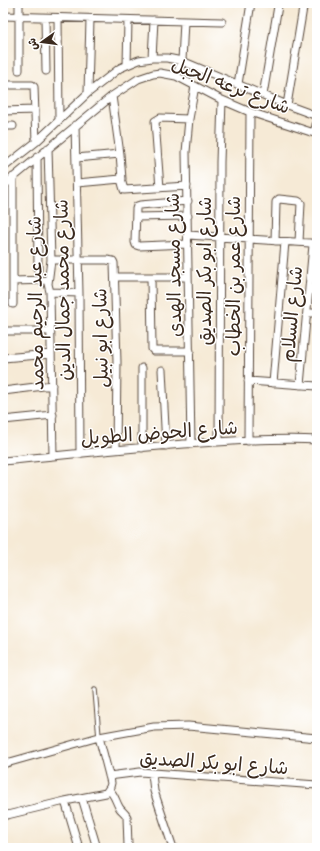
<svg xmlns="http://www.w3.org/2000/svg" width="320" height="851" font-family="Caveat,'Playpen Sans Arabic',sans-serif">
	<style>
		.lines { fill: none; stroke-linecap: round; stroke-linejoin: round }
		.lane-casing { stroke: #57473a; stroke-width: 5.5 }
		.street-casing { stroke: #57473a; stroke-width: 9 }
		.lane { stroke: #fff; stroke-width: 3.5 }
		.street { stroke: #fff; stroke-width: 7 }
		.labels { text-anchor: middle; stroke-width: 3; stroke-linejoin: round; paint-order: stroke }
		.street-label { font-size: 19px; fill: #3b2a1e; stroke: #fff }
	</style>
	<rect width="100%" height="100%" fill="#fff"/>
	<filter id="ink" filterUnits="userSpaceOnUse"><feTurbulence type="fractalNoise" baseFrequency=".025" numOctaves="2"/><feDisplacementMap in="SourceGraphic" scale="8" xChannelSelector="R" yChannelSelector="G"/><feConvolveMatrix kernelMatrix="1 2 1 2 8 2 1 2 1" color-interpolation-filters="sRGB"/></filter>
	<filter id="wash" filterUnits="userSpaceOnUse"><feTurbulence type="fractalNoise" baseFrequency=".012" numOctaves="4" result="noise"/><feDisplacementMap in="SourceGraphic" scale="16" xChannelSelector="R" yChannelSelector="G"/><feGaussianBlur stdDeviation="0.9" result="paint"/><feColorMatrix in="noise" values="0 0 0 0 0 0 0 0 0 0 0 0 0 0 0 0 0 1.4 0 .05"/><feComposite in="paint" operator="in"/></filter>
	<g filter="url(#wash)">
		<rect width="100%" height="100%" fill="#f6ead6"/>
	</g>
	<g filter="url(#ink)">
		<g class="lines">
			<!-- lane casing -->
			<g class="lane-casing">
				<path id="lane" d="M95,690L99,737"/>
			</g>
			<!-- street casing -->
			<g class="street-casing">
				<path id="street" d="M19,3V70
					M3,16L222,22
					M45,18L46,71
					M58,18L59,120
					M152,58L154,20
					M127,65L128,20
					M176,76L182,61L184,21
					M238,84L251,3
					M3,85H32L34,87L36,142
					M88,93L90,19
					M263,95L278,6
					M112,96L120,154L122,179
					M287,105L303,8
					M3,111L35,110
					M75,125L79,293L80,454
					M3,126H13
					M314,133L317,121
					M48,148L51,260L48,284L50,292L53,456
					M37,157L38,270
					M76,158L120,154
					M3,168L36,142L88,93L120,68L139,60L152,58H167L182,61L287,105L317,116
					M13,177V304
					M77,183L121,179L124,190L187,186
					M3,186L112,96L138,79L153,74L160,73L176,76L222,100L250,112L317,134
					M160,188L155,121L160,118L189,119
					M188,201L140,205L137,206L136,209L135,242L136,245L139,246L188,244
					M136,217L188,216
					M188,235L310,243L313,245L300,385
					M275,241L276,202L279,199L298,201L301,203L299,242
					M51,260H107L113,261L114,263L117,362L116,450
					M115,277H188
					M151,277L152,349L154,351H190
					M13,281L48,280
					M50,292L79,293
					M307,313H317
					M3,331H50
					M3,358L51,354
					M162,370L166,446
					M248,381L317,386
					M273,383L285,242
					M3,391L52,385
					M3,420L53,415
					M248,441L250,112
					M219,442L220,162L222,100
					M191,444L186,152L189,119L195,86
					M142,448V368
					M3,461C74,454 145,446 216,442C250,440 283,438 317,440
					M3,764L99,737L154,727L188,726L317,738
					M152,774L154,791L173,848
					M109,776L140,772L317,785
					M109,790C115,795 115,800 119,807C121,811 125,812 127,817L128,846
					M82,798L97,848
					M65,801L79,848
					M3,816L65,801L106,793L110,787L111,783L99,737"/>
			</g>
			<!-- lane -->
			<use href="#lane" class="lane"/>
			<!-- street -->
			<use href="#street" class="street"/>
		</g>
	</g>
	<g class="labels">
		<!-- street labels -->
		<g class="street-label">
			<text transform="translate(231 85) rotate(21)" y="7">شارع ترعه الجبل</text>
			<text transform="translate(173 265) rotate(-91)" y="7">شارع مسجد الهدى</text>
			<text transform="translate(204 271) rotate(-90)" y="7">شارع ابو بكر الصديق</text>
			<text transform="translate(233 276) rotate(-90)" y="7">شارع عمر بن الخطاب</text>
			<text transform="translate(62 290) rotate(-91)" y="7">شارع محمد جمال الدين</text>
			<text transform="translate(35 303) rotate(-91)" y="7">شارع عبد الرحيم محمد</text>
			<text transform="translate(291 314) rotate(-85)" y="7">شارع السلام</text>
			<text transform="translate(100 338) rotate(-91)" y="7">شارع ابو نبيل</text>
			<text transform="translate(159 432) rotate(-4)" y="7">شارع الحوض الطويل</text>
			<text transform="translate(214 762) rotate(4)" y="7">شارع ابو بكر الصديق</text>
		</g>
	</g>
	<!-- margin -->
	<rect width="320" height="851" fill="none" stroke="#fff" stroke-width="16"/>
	<!-- north arrow -->
	<g transform="translate(42 42) rotate(256)" stroke="#ffffff" stroke-width="3" paint-order="stroke">
	<path d="M0-3L7 15L0 10L-7 15Z" fill="#3b2a1e"/>
	<text y="-6" font-size="11" font-weight="bold" text-anchor="middle" fill="#3b2a1e">ش</text>
	</g>
</svg>
